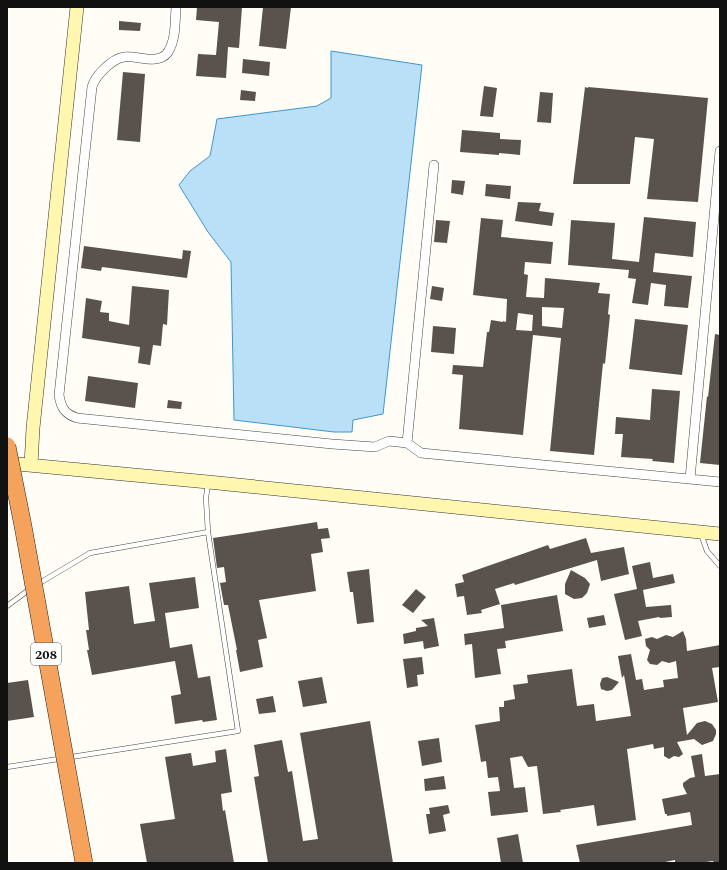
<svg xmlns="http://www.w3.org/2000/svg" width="727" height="870" font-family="Spectral,serif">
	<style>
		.water { fill: #b9e0f7; stroke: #3f96cf }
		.building { fill: #5a524d; fill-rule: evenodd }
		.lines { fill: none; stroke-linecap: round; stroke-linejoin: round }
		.lane-casing { stroke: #444; stroke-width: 5.5 }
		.street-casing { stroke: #444; stroke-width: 10 }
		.secondary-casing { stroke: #333; stroke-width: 14 }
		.lane { stroke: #fff; stroke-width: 4.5 }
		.street { stroke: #fff; stroke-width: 9 }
		.secondary { stroke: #fff6b0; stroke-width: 13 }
		.highway-bridge-casing { stroke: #222; stroke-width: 18; stroke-linecap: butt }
		.highway-bridge { stroke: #f5a25d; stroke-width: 17 }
		.labels { text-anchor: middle; stroke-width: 4; stroke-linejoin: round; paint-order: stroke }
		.shield { fill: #fff; stroke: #585858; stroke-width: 1 }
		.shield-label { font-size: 13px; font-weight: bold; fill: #111 }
	</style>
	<rect width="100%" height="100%" fill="#fffdf5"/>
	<!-- water -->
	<path class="water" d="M331,51L422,65L383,414L353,420L352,432H334L234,420L231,262L208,232L179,185L190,171L210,156L217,119L317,106L331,98Z"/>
	<!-- building -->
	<path class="building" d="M197,7H242L239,48L228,47L226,78L196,76L198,54L216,55L219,22L196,20Z
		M263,7H291L286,49L259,46Z
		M119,21L141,23L140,31L119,30Z
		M243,59L270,62L269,76L242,73Z
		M123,72L145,74L140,142L117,140Z
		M484,86L497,88L493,117L480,116Z
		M585,87L588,88V87L708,98L698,202L647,199L654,139L635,137L630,184H573Z
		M241,90L256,92L255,101L240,100Z
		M540,92L553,93L551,123L537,122Z
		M462,130L500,133V139L521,140L520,155L499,153V155L460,152Z
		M452,180L465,181L463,195L451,193Z
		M486,184L511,186L510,199L485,196Z
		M518,202L541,203L539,211L554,213L552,226L515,221Z
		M644,217L696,222L693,257L655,253L653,272L692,276L688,308L664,306L666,285L651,283L648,305L632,303L636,279L628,278L629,270L568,265L571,220L615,223L612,259L639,262Z
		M481,218L503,220L501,237L553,242L551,264L525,262L524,274L528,275L526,297L544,298L545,278L600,283L598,293L610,294L608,314L610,315L605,364L603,363L594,455L550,451L561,338L533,335L523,435L459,429L463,375L452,374L453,365L483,367L487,332H489L491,320L503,322V321L506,322L507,299L473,295ZM542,307L564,308L562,328L542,326ZM518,313L533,315L532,331L516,330Z
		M436,220L450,221L447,243L434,242Z
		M84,246L182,259L183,250L191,251L187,278L102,267L101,271L81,268Z
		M132,286L169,290L167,325L163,324L161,346L153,345L150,365L138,363L140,347L82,338L86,298L102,301L100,312L109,313V321L129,325Z
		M432,286L444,288L442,301L430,299Z
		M635,319L688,325L682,375L629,369Z
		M433,326L456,328L454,354L431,352Z
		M715,334L720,335V465L700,463L707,396L708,397Z
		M88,376L138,383L135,408L85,401Z
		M652,389L680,391L674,463L652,461L653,459L621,457L623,434H615L616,417L650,420Z
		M168,400L182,402L181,409L167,408Z
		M317,522L318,529L328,528L330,538L321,539L323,552L311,554L316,591L259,600L267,638L258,640L263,667L240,672L236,650H237L228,605H224L220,583L226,582L224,567L217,568L213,538Z
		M586,538L591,553L624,547L629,574L601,581L597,560L515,585L514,583L495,589L500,604L481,610L482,613L467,615L464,596L457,597L455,584L464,582L462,575L548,545L550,549Z
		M650,562L653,578L673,574L675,583L643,590L646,607L671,605L672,617L660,618L659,617L638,621L642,636L625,640L614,594L637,589L632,566Z
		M369,569L374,622L357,624L353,592H350L347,572Z
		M571,570L585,578L590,584L587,593L582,598L574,599L565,594V584Z
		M195,577L199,608L165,613L170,648L192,644L198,678L210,676L217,720L203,722L202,720L175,724L171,696L181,694L175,661L92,675L87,650H89L86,630H89L85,592L129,586L134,624L155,621L149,583Z
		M416,589L426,597L413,613L402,605Z
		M557,595L563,631L505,641L506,648L497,649L501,674L475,678L472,644L465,645L464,634L504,628L501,605Z
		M604,615L606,625L589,628L587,618Z
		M434,618L439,646L424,649L423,641L404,644L403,634L416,631V628L428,626L421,620Z
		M683,631L686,639L687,651L720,645V667L712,668L718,702L683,708L687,735L697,723L705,721L712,724L716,730V734L713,741L702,745L694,739L677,742L683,754L679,757L674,756L669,759L664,756V747L654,749L653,744L627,749L636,820L597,826L594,805L560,810L561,812L543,814L537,766L528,767L522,756L510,758L514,788L525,787L528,812L491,816L488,792L500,791L498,777L488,778L486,761L481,762L475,725L500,721L499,707H504V701L515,699L513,685L528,683L527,675L572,669L577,706L594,704L596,721L631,716L624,675L622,678L618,656L631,654L636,680L642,679L644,690L664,687L663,680L678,678L676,661L669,663L662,661L657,665L650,664L647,660L650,650L646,646L645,639L652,637L657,639L666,635L673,637Z
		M422,657L424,674L417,675L418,686L407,688L403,659Z
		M322,677L327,703L303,707L298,681Z
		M607,677L619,682L612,690L607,691L601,689L600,684L602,678Z
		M28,680L34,717L7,721V683Z
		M273,696L276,712L259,714L256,699Z
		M370,721L393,863H268L254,777L259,776L254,745L282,740L288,772L292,771L303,841L318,839L300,733Z
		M439,738L442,762L422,766L418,741Z
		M226,749L232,792L221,794L223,811L225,810L234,863H147L140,824L175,819L165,757L191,753L193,766L216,762L215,751Z
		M702,754L705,776L720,774V863H714L713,861L699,863H675V860L660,863H580L576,845L692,825L690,812L667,816V814H665L662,799L687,794L683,786V783L690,778L695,777L691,756Z
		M444,776L446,789L425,791L424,779Z
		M448,805L450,813L443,815L446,831L429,834L426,814H430L429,808Z
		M518,834L523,863H501L497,838Z"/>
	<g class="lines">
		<!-- lane casing -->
		<g class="lane-casing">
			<path id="lane" d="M701,534L707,551L720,566
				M38,584L90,553L208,532
				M7,606L30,589
				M7,767L238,731L208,532L206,498L208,483"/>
		</g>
		<!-- street casing -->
		<g class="street-casing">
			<path id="street" d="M176,7C175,21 176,40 168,52C158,66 138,55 124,57C116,58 109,64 103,70C98,75 94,80 92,87L59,395C61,408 65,414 77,418L332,444L375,447L389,441L407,443L421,453L720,482
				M407,443L434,165
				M690,479L720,151"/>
		</g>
		<!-- secondary casing -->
		<g class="secondary-casing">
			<path id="secondary" d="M7,463L208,482L720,534
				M31,465L33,428L77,7"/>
		</g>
		<!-- lane -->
		<use href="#lane" class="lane"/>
		<!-- street -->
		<use href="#street" class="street"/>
		<!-- secondary -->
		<use href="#secondary" class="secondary"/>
		<!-- highway-bridge casing -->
		<g class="highway-bridge-casing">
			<path id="highway-bridge" d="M7,446L23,526L84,863"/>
		</g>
		<!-- highway-bridge -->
		<use href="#highway-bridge" class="highway-bridge"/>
	</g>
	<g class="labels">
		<!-- shield labels -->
		<rect class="shield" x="31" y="643" width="30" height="22" rx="3"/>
		<g class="shield-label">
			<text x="46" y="659">208</text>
		</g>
	</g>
	<!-- border -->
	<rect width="727" height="870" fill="none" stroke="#111111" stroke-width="16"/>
</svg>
